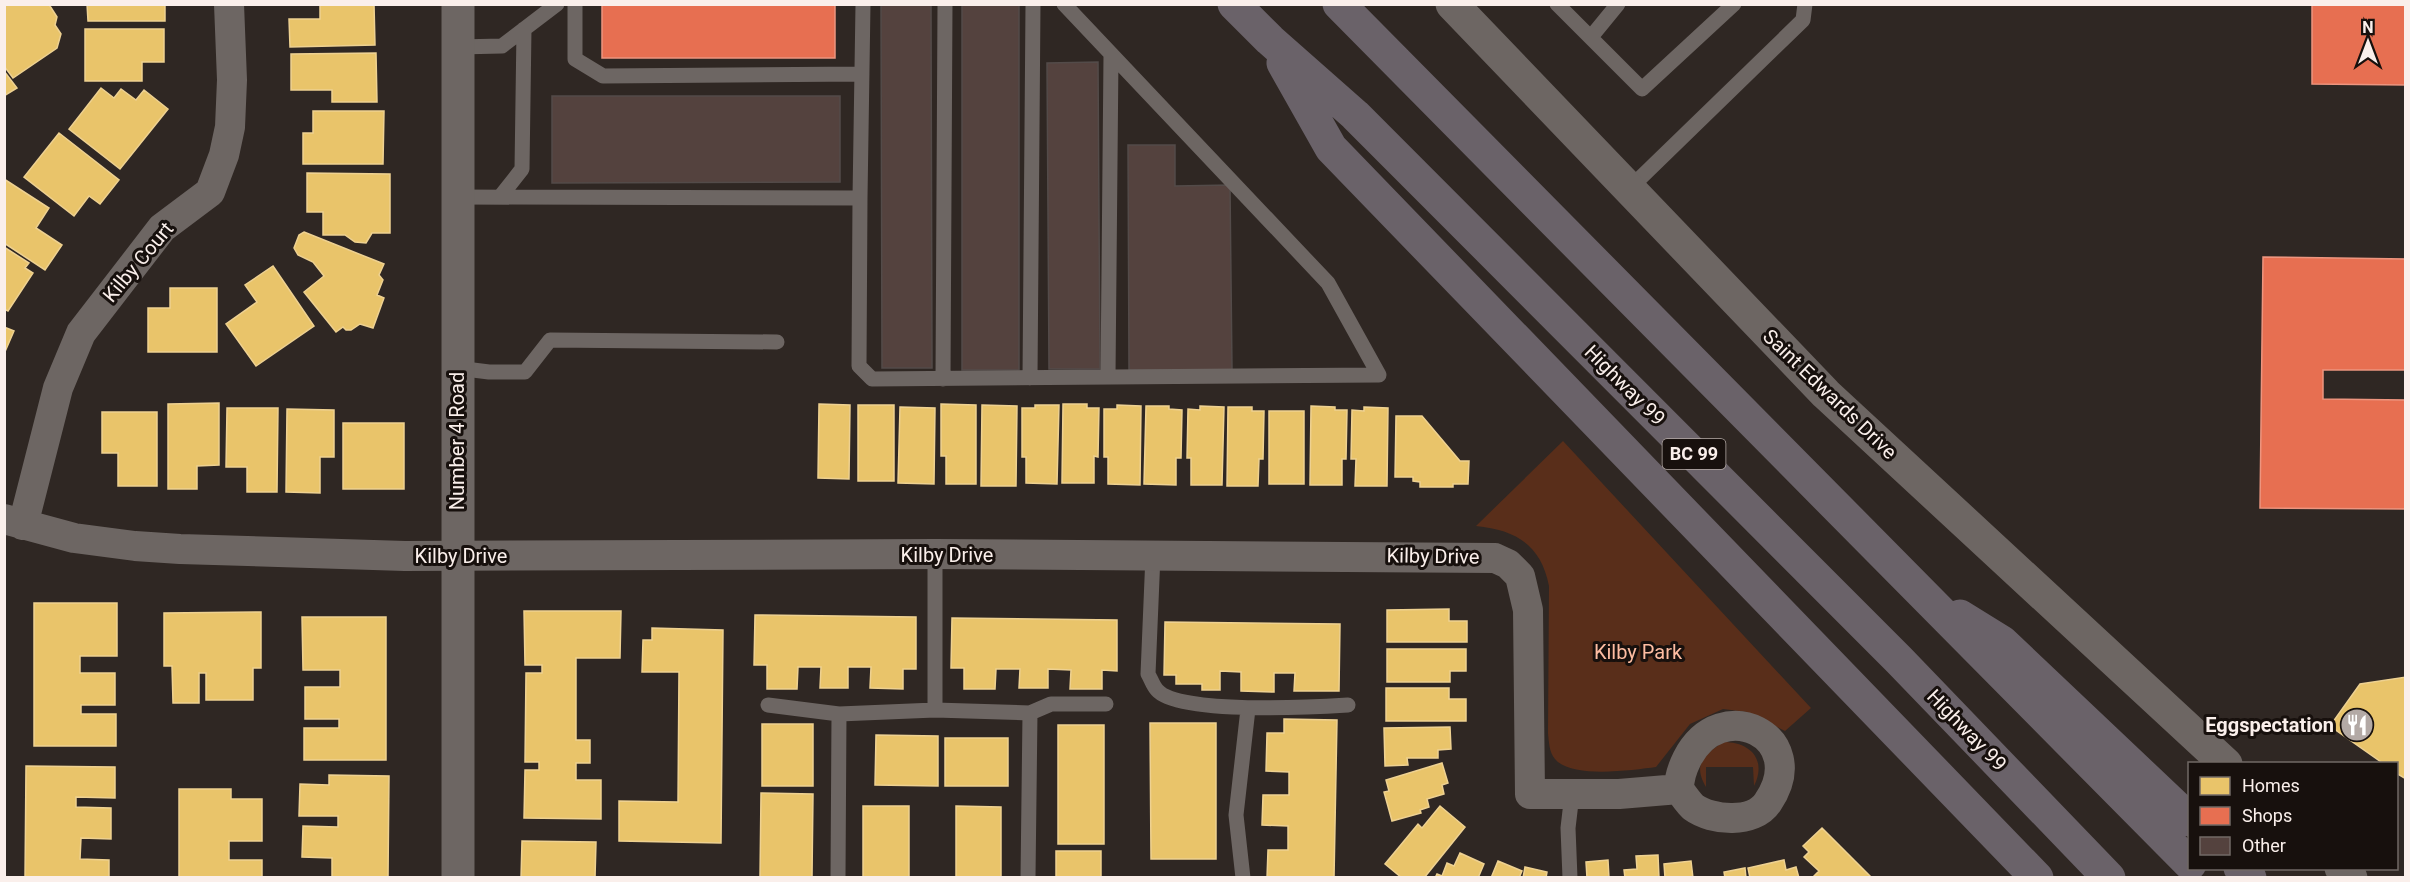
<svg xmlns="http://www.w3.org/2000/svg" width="2410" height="882" font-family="Roboto,sans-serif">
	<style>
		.green { fill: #592e1a }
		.homes { fill: #e9c46a; stroke: #eed191; stroke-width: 1.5 }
		.shops { fill: #e76f51; stroke: #ed957f; stroke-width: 1.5 }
		.building { fill: #54423e; stroke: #534b49; stroke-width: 1.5 }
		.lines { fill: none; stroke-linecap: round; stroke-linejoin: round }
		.lane { stroke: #6d6663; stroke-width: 15 }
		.street { stroke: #6d6663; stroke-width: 30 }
		.secondary { stroke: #6d6663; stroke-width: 33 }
		.highway { stroke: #6a6269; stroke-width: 33 }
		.labels { text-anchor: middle; stroke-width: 6; stroke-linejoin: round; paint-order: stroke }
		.shield { fill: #17100d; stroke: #b6aca8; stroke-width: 1.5 }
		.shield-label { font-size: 18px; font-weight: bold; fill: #faefeb }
		.street-label { font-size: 20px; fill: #faefeb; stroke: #17100d }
		.park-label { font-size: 20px; fill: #febda2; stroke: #17100d }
		.poi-label { font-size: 20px; font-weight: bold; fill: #faefeb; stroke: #17100d; text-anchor: end }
	</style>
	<rect width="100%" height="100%" fill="#2f2723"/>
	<!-- green -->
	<path class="green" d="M1563,441L1811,708L1785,731L1747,712L1723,709L1690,724L1656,767C1633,770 1571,779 1555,759C1549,752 1549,742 1548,733L1549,586C1541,545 1516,530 1476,526Z
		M1723,742C1751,742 1767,760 1754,786L1753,767H1706V787C1692,763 1705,755 1723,742Z"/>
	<!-- homes -->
	<path class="homes" d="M4,4H52L50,6L57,17L55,25L61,34L57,48L13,78L4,66Z
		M87,4H165V21H88Z
		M320,4H374L375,45L290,47L289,19H320Z
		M85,29H164V62H142V81H85Z
		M376,53L377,102H332V90H291V54Z
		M4,71L17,88L4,96Z
		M101,88L114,98L121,89L136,100L144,90L168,109L120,169L69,129Z
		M313,111H384L383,164H303V133H313Z
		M59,133L119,180L100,204L89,196L74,216L24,177Z
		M307,173L390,174V233H372L366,243L355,242L345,235H323V212H307Z
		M4,179L49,208L36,228L62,245L45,270L4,243Z
		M304,232L384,264L379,275L383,280L377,295L384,298L373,328L360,324L351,330H346L343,327L336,332L304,292L324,276L313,262L298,255L294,248L299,235Z
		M4,247L29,263L25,268L33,273L8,311L4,309Z
		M273,266L314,326L256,366L226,324L257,302L245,285Z
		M170,288H217V352H148V308H170Z
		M4,327L14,331L4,354Z
		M219,403V465L197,466V489H168V404Z
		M819,404L850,405L849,479L818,478Z
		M941,404L976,405V484H946V456H941Z
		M1063,404H1087V408H1099L1098,457L1094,456V483H1062Z
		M858,405H894V481H858Z
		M982,405L1017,406L1016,486H981Z
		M1035,405H1059L1057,484L1026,483V457H1022V408H1035Z
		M1117,405L1141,406L1140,485L1108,484V457H1104V409H1117Z
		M1146,406H1169V409L1182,410L1181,458H1176V485L1144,484Z
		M1200,406L1224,407L1222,485H1191V458H1187L1188,409L1200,410Z
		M1311,406L1335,407V410H1347L1346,459H1342V485H1310Z
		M900,407L935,408L934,484L898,483Z
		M1228,407H1252V411H1264L1263,459H1259L1258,486H1227Z
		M1364,407L1388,408L1387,486H1355L1356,459H1351L1352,410L1364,411Z
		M227,408H278L277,492H247V467H226Z
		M287,409L334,410V457H320V493L286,492Z
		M1269,411H1304V484H1269Z
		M102,412H157V486H118V453H102Z
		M1396,416H1422L1460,461H1469L1468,484H1453V487H1420V482L1413,481V477H1395Z
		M343,423H404V489H343Z
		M34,603H117V656H80V673H115V705H81V714H116V746H34Z
		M1449,609V621H1467V642H1387V610Z
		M524,611H621L620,658H576V740H590V763H576V780H601V819L524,818L525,770H539V762H525L526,673H542V665H525Z
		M261,612V668H253V700H206V673H199V703H173L172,666H164V613Z
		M755,615L916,617V669H903V689L870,688L871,667H848V688H820L821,667H798L797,689H767V665H754Z
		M302,617H386V760H304V728H339V719H305V687H340V670H303Z
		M952,618L1117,620V671L1102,670V689H1070L1071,670L1048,669V688H1019L1020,669H996L995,689H964V668H951Z
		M1165,622L1340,624L1339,691H1294L1295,673H1274V692L1241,691V672L1220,671V690H1202V684H1176V675H1164Z
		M652,628L723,630L721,843L619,841V801L678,802L679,672H642L643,640H652Z
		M1387,649H1466V671H1450V682H1387Z
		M2406,677V779L2396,773V764H2384L2330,726L2360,684Z
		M1386,688H1449V699H1466V721H1386Z
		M1284,719L1337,720L1334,878H1267L1268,850H1288V826L1262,825L1263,795H1289V772L1266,771L1267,733H1284Z
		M1150,723H1216V859H1151Z
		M762,724H813V786H762Z
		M1058,725H1104V844H1058Z
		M1450,727L1451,749L1438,750V758H1407L1408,765L1385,766L1384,728Z
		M876,735L938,736V786L875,785Z
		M945,738H1008V786H945Z
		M1442,763L1448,783L1442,785L1444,794L1427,799L1429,807L1420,810L1421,813L1392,821L1384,792L1389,791L1386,780Z
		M26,766L115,767V798L76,797V807L111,808V839L81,838L80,859L109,860V878H25Z
		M329,775L389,776L388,878H332V858L302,857L303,826L338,827V816H299L300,784L329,785Z
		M179,789H231V799H262V841H229V860H262V878H179Z
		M761,793L813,794L812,878H760Z
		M863,806H909V878H863Z
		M956,806L1001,807V878H956Z
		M1440,806L1465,827L1424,878H1402L1385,864L1418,824L1422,828Z
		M1822,828L1872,878H1816L1814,876L1819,871L1804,857L1809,852L1803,846Z
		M522,841L596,842L595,878H521Z
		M1056,851H1101V878H1056Z
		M1460,853L1484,864L1478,878H1435L1437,874L1442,876L1447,863L1454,866Z
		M1658,855L1659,878H1625L1624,870L1637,869L1636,856Z
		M1608,860L1609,878H1587L1586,862Z
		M1784,860L1786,870L1796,867L1799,878H1750L1748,868Z
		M1498,861L1522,871L1519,878H1491Z
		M1691,861L1693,878H1665L1664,864Z
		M1525,867L1547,872L1546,878H1523Z
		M1745,868L1746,878H1725L1724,872Z"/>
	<!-- shops -->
	<path class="shops" d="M602,4H835V58H602Z
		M2312,4H2406V85L2312,84Z
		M2263,257L2406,259V370H2323V399L2406,400V509L2260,508Z"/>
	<!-- building -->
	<path class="building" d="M881,4H931L932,368H882Z
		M962,4H1019V370H962Z
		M1098,62L1100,369H1049L1047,63Z
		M552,96H840V182L552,183Z
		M1128,145H1175V186L1230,185L1232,370H1129Z"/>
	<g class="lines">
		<!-- lane -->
		<path class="lane" d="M575,4V59L603,76L862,74
			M1557,4L1642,89L1734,4
			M1591,37L1618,4
			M458,47L502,46L557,4
			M1629,189L1803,20L1805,4
			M458,197L860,198L859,366L872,379L1379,375L1328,283L1064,4
			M500,197L522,169L524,29
			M860,198L863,4
			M457,368L489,372H525L550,340L777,342
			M1108,377L1111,55
			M1030,378L1033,4
			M943,379L945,4
			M935,554V710
			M1153,555L1148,674C1151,679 1153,686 1157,690C1178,715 1314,707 1348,705
			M768,705L839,714L935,710L1030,713L1051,704H1106
			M838,878L839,714
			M1028,878L1030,713
			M1243,878L1236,815L1248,709
			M1570,878L1568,828L1572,794"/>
		<!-- street -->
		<path class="street" d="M4,519L74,538L135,546L180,549L405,556L935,554L1495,558L1508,564L1520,576L1528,610L1530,794H1619L1679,789C1683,795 1688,802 1693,807C1712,821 1754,824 1768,802C1812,737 1721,692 1687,759C1682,769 1679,778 1679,789
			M23,525L58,388L81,333L162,228L210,192L224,155L230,127L232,80L229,4"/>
		<!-- secondary -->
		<path class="secondary" d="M1452,4L1826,394L2226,764
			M2341,868L2351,878
			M458,878V4"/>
		<!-- highway -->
		<path class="highway" d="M1234,4L1270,40L1355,115L1899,660L2109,878
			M1339,4L2190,864
			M1283,63L1331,148L2037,878
			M1960,616L2002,642L2190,820
			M2240,868L2250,878"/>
	</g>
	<!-- icons -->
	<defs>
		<g id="restaurant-disc" transform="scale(1.725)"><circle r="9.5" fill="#b3a9a5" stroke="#17100d"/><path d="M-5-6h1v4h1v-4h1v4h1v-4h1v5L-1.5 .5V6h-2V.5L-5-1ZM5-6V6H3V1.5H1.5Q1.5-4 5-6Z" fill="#fff"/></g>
	</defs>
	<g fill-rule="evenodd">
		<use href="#restaurant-disc" x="2357" y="725"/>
	</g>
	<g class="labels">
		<!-- shield labels -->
		<rect class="shield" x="1662.5" y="439" width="63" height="30" rx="4.5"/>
		<g class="shield-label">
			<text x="1694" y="460">BC 99</text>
		</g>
		<!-- street labels -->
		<g class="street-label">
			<text transform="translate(138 262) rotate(-50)" y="7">Kilby Court</text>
			<text transform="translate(1625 385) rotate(45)" y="7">Highway 99</text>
			<text transform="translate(1830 394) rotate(44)" y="7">Saint Edwards Drive</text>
			<text transform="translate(457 441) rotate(-90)" y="7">Number 4 Road</text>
			<text x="947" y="562">Kilby Drive</text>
			<text x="461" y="563">Kilby Drive</text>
			<text transform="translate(1433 556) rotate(1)" y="7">Kilby Drive</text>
			<text transform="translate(1967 730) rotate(46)" y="7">Highway 99</text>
		</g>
		<!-- park labels -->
		<g class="park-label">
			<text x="1638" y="659">Kilby Park</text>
		</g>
		<!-- poi labels -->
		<g class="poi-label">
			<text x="2334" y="732">Eggspectation</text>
		</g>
	</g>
	<!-- border -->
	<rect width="2410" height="882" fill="none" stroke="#faefeb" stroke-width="12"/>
	<!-- legend -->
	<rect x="2188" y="762" width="210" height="108" fill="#17100d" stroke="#726966" stroke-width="1.5"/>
	<rect x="2200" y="777" width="30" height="18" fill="#e9c46a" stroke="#726966" stroke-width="1.5"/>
	<text x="2242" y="792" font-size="18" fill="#faefeb">Homes</text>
	<rect x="2200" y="807" width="30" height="18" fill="#e76f51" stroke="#726966" stroke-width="1.5"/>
	<text x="2242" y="822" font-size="18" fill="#faefeb">Shops</text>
	<rect x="2200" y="837" width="30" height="18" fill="#54423e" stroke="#726966" stroke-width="1.5"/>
	<text x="2242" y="852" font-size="18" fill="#faefeb">Other</text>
	<!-- north arrow -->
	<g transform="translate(2368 42)" stroke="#17100d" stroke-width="4.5" paint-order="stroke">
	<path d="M0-4.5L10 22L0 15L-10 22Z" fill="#faefeb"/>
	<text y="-9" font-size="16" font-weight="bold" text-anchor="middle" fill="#faefeb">N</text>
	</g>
</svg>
